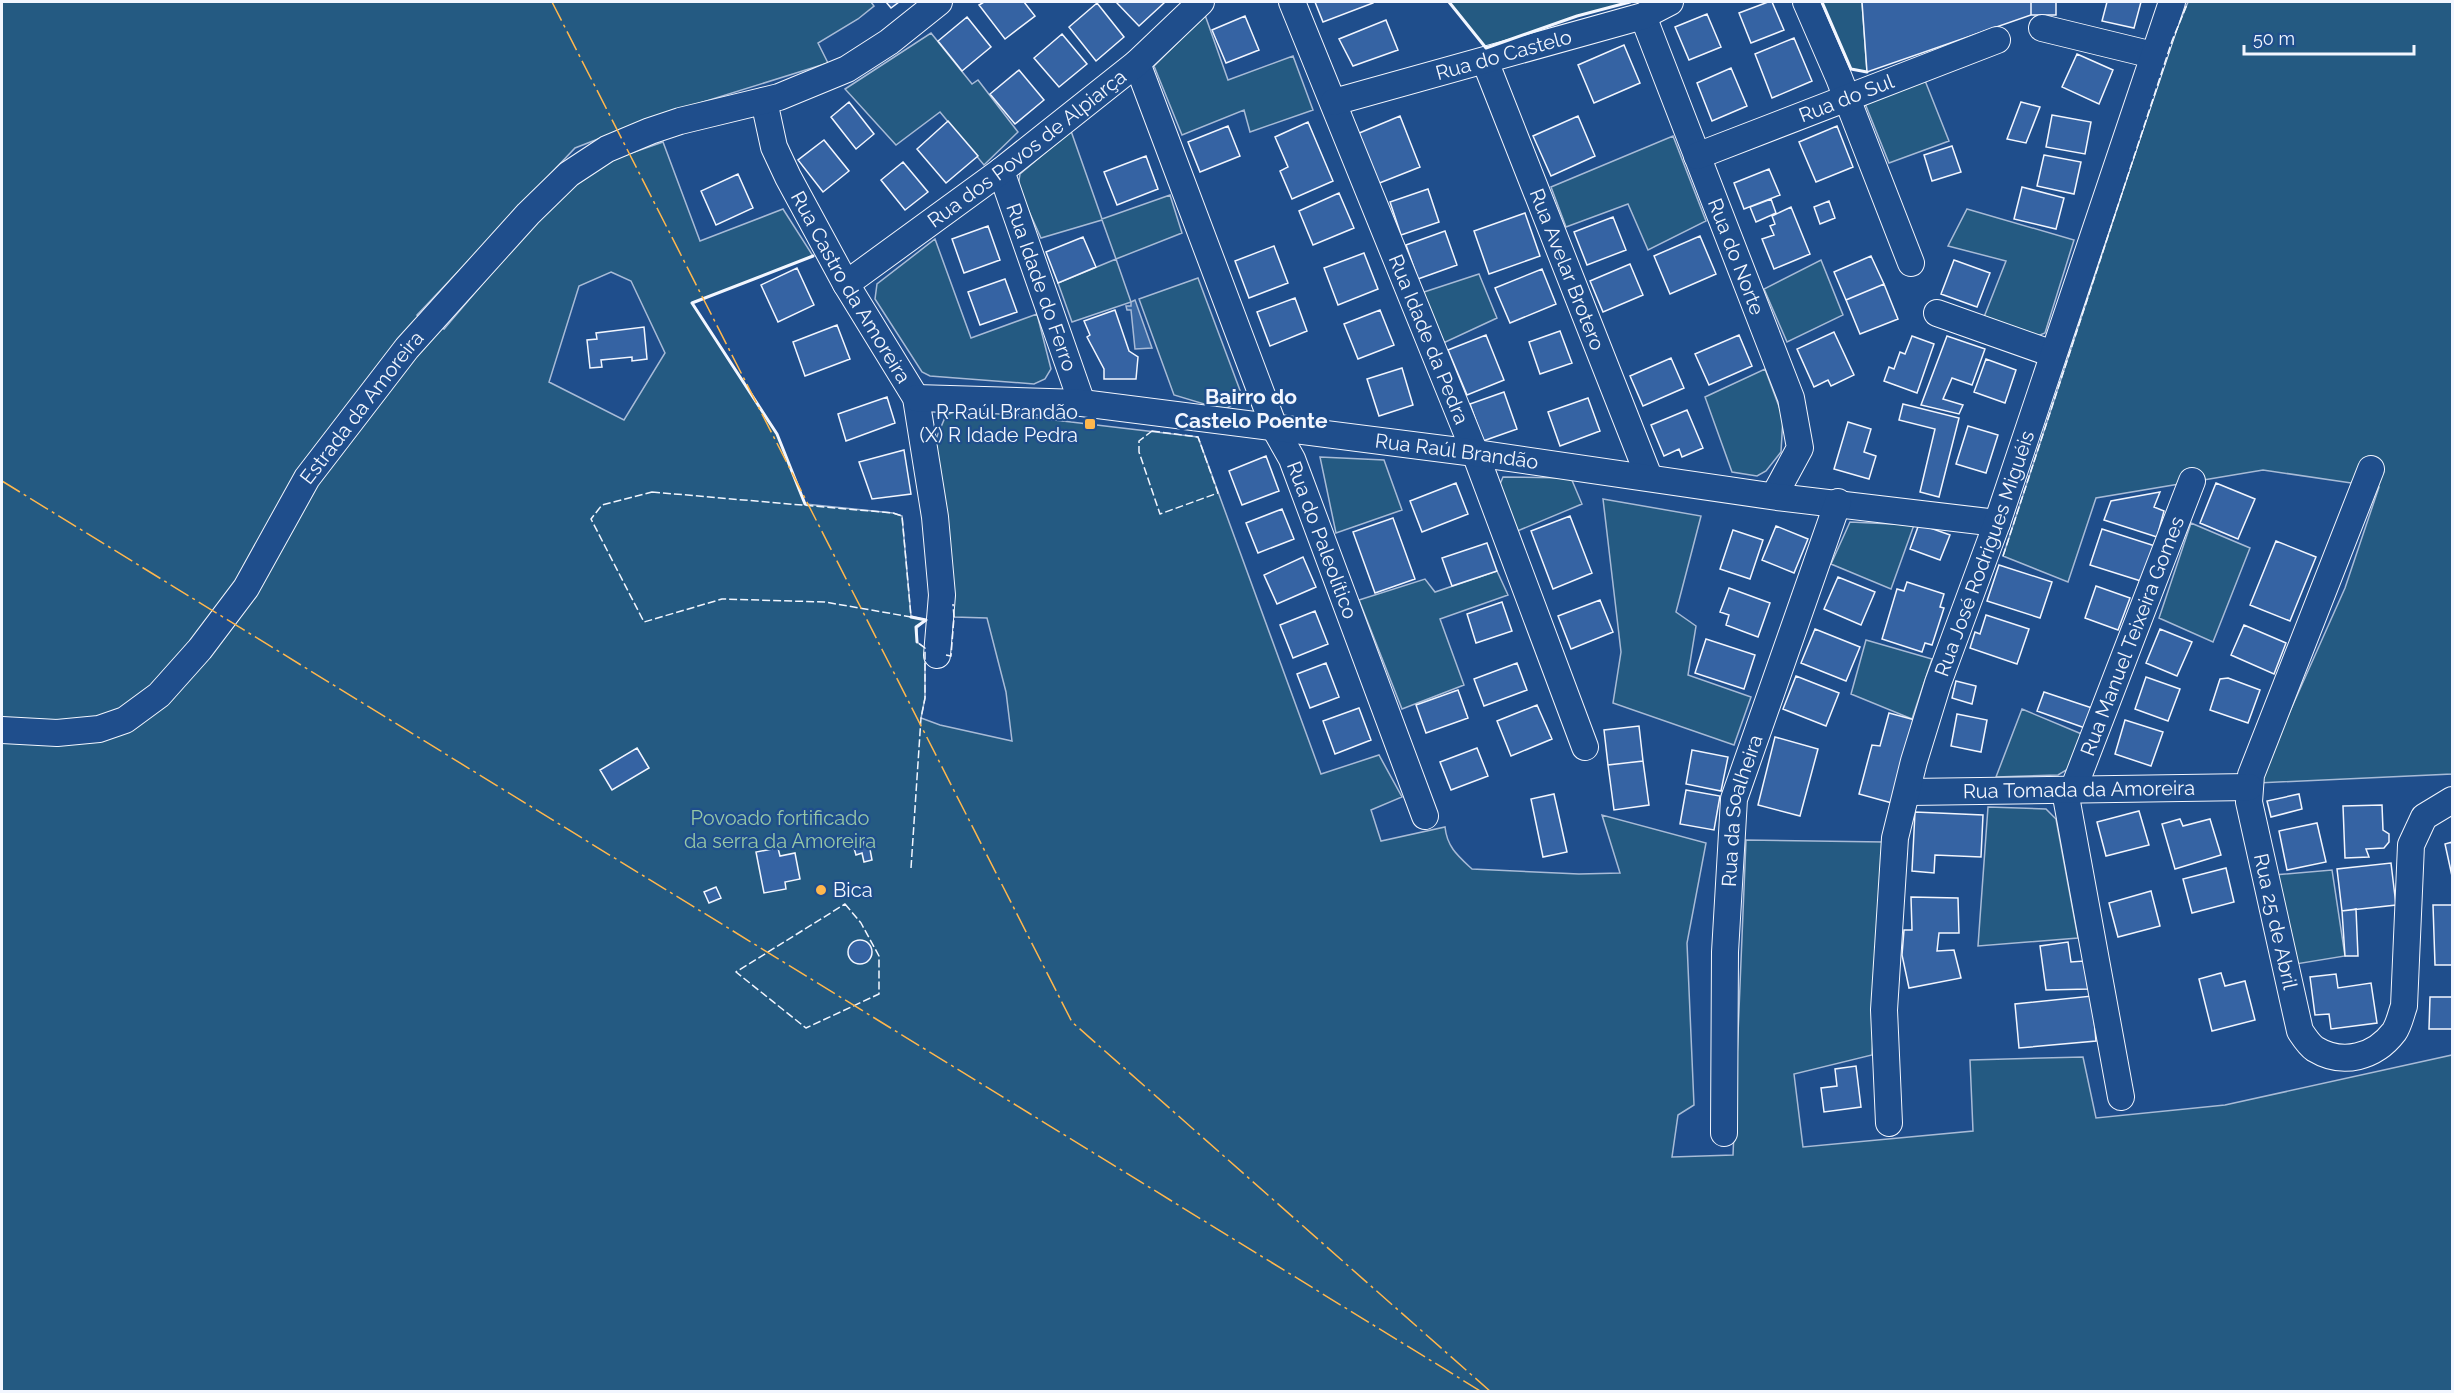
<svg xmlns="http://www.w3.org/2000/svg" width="2454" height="1393" font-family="Raleway,sans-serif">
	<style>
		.green { fill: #245a82; stroke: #a8bbd7; stroke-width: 1.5; fill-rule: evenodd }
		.water { fill: #3b69a3; stroke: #a8bbd7; stroke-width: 1.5 }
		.building { fill: #3563a3; stroke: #f2f6ff; stroke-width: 1.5 }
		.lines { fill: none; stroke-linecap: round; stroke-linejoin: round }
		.minor-casing { stroke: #f2f6ff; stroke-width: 28 }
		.minor { stroke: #1f4e8c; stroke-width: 26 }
		.fence { stroke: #f2f6ff; stroke-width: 1.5; stroke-dasharray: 8 3; stroke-linecap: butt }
		.wall { stroke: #f2f6ff; stroke-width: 3 }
		.power { stroke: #ffb74d; stroke-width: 1.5; stroke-dasharray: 21 4.5 3 4.5; stroke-linecap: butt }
		.poi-dot { fill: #ffb74d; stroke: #1f4e8c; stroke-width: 2 }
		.labels { text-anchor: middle; stroke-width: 4.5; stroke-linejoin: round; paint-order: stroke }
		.street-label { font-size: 20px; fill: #f2f6ff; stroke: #1f4e8c }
		.poi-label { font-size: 20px; fill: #f2f6ff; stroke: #1f4e8c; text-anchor: end }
		.park-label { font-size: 20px; fill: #97c8a6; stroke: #1f4e8c }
		.neighbourhood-label { font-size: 21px; font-weight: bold; fill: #f2f6ff; stroke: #1f4e8c }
	</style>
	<rect width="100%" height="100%" fill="#1f4e8c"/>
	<!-- green -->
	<path class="green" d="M2,2H871L874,6L858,19L818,43L828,63L655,117L575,148L417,315L444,329L553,201L614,159L663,142L700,241L783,209L813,256L692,303L777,434L805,504L893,513L902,516L911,616L926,620L917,628V642L925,648V698L921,718L940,725L1012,741L1006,692L987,618L954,617L938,481L936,439L946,415L962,409L1198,437L1321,774L1379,755L1402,797L1371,810L1381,841L1445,827C1447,847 1458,856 1472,869L1579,874L1620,873L1602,815L1706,843L1687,943L1694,1105L1678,1115L1672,1157L1733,1155L1746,840L1884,842L1872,1055L1794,1074L1803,1147L1973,1131L1970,1060L2083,1057L2096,1118L2225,1105L2452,1055V1391H2ZM611,272L631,281L665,353L624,420L549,382L579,286Z
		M1449,2H1630L1577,16L1486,48Z
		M1822,2H1862L1867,72L1851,69Z
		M2188,2H2452V774L2258,783L2345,588L2379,487L2263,470L2096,498L2068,582L2003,556L2172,41Z
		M1205,15L1228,80L1293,56L1313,110L1250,132L1244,110L1182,135L1154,66Z
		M931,33L972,84L978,80L1018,132L984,165L940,112L896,145L845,89Z
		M1924,78L1949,141L1889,163L1864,101Z
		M1071,131L1102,219L1170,195L1182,233L1116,259L1131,302L1072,322L1058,283L1116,259L1102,220L1041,238L1018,187L1020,174Z
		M1673,136L1706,221L1648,250L1628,204L1566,227L1551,187Z
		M1967,209L2074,240L2045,333L2035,337L1984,317L2006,261L1948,246Z
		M935,239L971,338L1037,314L1051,369L1045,379L1034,384L930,376L922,372L875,299L877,284Z
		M1821,260L1843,315L1787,342L1764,289Z
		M1479,274L1497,318L1439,345L1418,294Z
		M1198,278L1241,393L1237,402L1224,410L1174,395L1139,299Z
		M1765,369L1783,417L1781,452L1766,471L1757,476L1732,472L1705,397Z
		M1320,457L1384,460L1402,510L1336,533Z
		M1503,477L1571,478L1582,504L1515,532L1500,484Z
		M1603,499L1701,516L1676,612L1696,626L1688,675L1751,697L1734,745L1613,703L1621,652Z
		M1850,522L1914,525L1891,589L1831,564Z
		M2191,523L2250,548L2213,642L2159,618Z
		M1497,571L1508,595L1440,619L1464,685L1402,709L1359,600L1425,579L1435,592Z
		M1866,640L1932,659L1912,719L1851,694Z
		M2022,709L2084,735L2068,769L2058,775L1996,777Z
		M1988,807L2046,809L2056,819L2078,938L1978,946Z
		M2332,870L2345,956L2296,964L2274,875Z"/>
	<!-- water -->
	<path class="water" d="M1135,300L1152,348L1135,349L1131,310H1127L1126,306H1131V302Z"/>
	<!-- building -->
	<path class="building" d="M886,2H899L891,8Z
		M984,2H1024L1035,16L1005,39L979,5Z
		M1116,2H1162L1164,3L1139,26Z
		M1315,2H1373V3L1323,22Z
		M1768,2H1772L1784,30L1751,43L1739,13Z
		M1862,2H2031V15L1867,72Z
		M2031,2H2056V15H2031Z
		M2107,2H2141L2134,28L2102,21Z
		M1097,3L1124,37L1096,61L1069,27Z
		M1707,14L1721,47L1689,60L1675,27Z
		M1245,16L1259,50L1226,63L1212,30Z
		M967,17L991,47L962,71L938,41Z
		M1386,20L1398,50L1353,66L1339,39Z
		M1062,34L1087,64L1059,87L1034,58Z
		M1794,38L1812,81L1772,98L1755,54Z
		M1624,45L1640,83L1594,103L1578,65Z
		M2077,54L2113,70L2099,104L2062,87Z
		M1731,68L1747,106L1712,121L1697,83Z
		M1019,70L1044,100L1015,124L990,94Z
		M849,102L874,134L856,149L831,117Z
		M2021,102L2040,107L2026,143L2007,139Z
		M2052,115L2091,122L2085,154L2046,147Z
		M1400,116L1420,167L1377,184L1357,134Z
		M1578,116L1595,156L1551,176L1533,136Z
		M948,121L978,156L946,183L917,149Z
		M1308,122L1333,181L1292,199L1280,171L1288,167L1275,137Z
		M1228,126L1240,156L1200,172L1188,142Z
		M1837,126L1853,167L1816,182L1799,142Z
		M824,140L849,171L823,192L798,160Z
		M1952,146L1961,172L1932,181L1924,155Z
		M2044,155L2081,162L2074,194L2037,186Z
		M1146,156L1158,189L1117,205L1104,172Z
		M903,162L928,192L905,210L881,180Z
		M1769,169L1780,195L1744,209L1734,183Z
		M738,174L753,208L716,225L701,191Z
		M2022,187L2064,198L2056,229L2014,219Z
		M1428,189L1439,222L1401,235L1390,202Z
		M1339,193L1354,228L1313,245L1299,211Z
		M1771,199L1776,213L1756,222L1750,207Z
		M1829,201L1835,218L1820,224L1814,207Z
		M1791,207L1810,254L1774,269L1762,239L1774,235L1770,226L1775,224L1772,216Z
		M1525,213L1540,256L1489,274L1474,231Z
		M1613,217L1626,250L1587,265L1574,232Z
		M988,226L1000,260L964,273L952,239Z
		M1445,231L1457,265L1418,279L1406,245Z
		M1700,236L1716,274L1670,294L1654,256Z
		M1083,237L1096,267L1058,283L1046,252Z
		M1274,246L1288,283L1249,298L1235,261Z
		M1364,253L1378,289L1338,305L1324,268Z
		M1871,256L1884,284L1846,300L1834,272Z
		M1954,260L1990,273L1977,307L1941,294Z
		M1630,264L1643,295L1603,312L1590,281Z
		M797,268L814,305L778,322L761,285Z
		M1542,269L1556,304L1510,323L1495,288Z
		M1005,279L1017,312L980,325L968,292Z
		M1884,284L1898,319L1860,334L1846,300Z
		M1295,298L1307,331L1270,346L1257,312Z
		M1115,310L1129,351L1138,357L1136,379H1104V369L1087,337L1090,335L1084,321Z
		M1380,310L1394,345L1358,359L1344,324Z
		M837,325L850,359L805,376L793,342Z
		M644,327L647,359L632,361V357L601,360L602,367L590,368L587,340L597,339L596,333Z
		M1560,331L1572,363L1540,374L1529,342Z
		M1834,332L1854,375L1831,386L1828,380L1814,387L1797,349Z
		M1486,335L1504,380L1467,395L1448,350Z
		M1739,335L1752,366L1709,385L1695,354Z
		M1912,336L1934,344L1917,393L1884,381L1889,367L1894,369L1900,352L1905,354Z
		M1947,336L1985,349L1972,385L1952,378L1943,399L1963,405L1959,414L1921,405Z
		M1671,358L1684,388L1643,406L1630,376Z
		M1986,359L2016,370L2005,403L1974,392Z
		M1402,368L1413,405L1379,416L1367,379Z
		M1504,392L1517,429L1483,441L1470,404Z
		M887,397L895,423L846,441L838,414Z
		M1588,398L1600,431L1560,446L1548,412Z
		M1903,404L1959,418L1939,497L1920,492L1935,429L1899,420Z
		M1687,410L1703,448L1682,457L1679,449L1664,456L1651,425Z
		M1848,422L1871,429L1864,452L1876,456L1869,479L1834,469Z
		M1968,426L1998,435L1986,473L1956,464Z
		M904,450L911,494L872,499L859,462Z
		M1266,456L1279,491L1242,505L1229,471Z
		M1456,483L1468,514L1422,532L1410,501Z
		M2216,483L2255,499L2238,539L2200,523Z
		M2160,492L2154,507L2164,511L2157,537L2104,520L2111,501Z
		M1282,509L1294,539L1258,553L1246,523Z
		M1570,516L1592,573L1553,589L1531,531Z
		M1393,518L1415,579L1375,593L1353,532Z
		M1919,524L1950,535L1940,560L1910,549Z
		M1776,526L1808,539L1794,573L1762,560Z
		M2102,529L2155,546L2144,582L2090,565Z
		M1733,530L1763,540L1750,579L1720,569Z
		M2276,541L2316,557L2290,621L2250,605Z
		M1487,543L1497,571L1452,586L1442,558Z
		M1303,557L1316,587L1277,604L1264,575Z
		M1999,565L2052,582L2040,618L1987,601Z
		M1838,577L1875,592L1861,625L1824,609Z
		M1907,582L1944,594L1940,607L1944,608L1932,645L1925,643L1922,652L1882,639L1897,589L1904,591Z
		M2096,586L2130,598L2118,630L2085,618Z
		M1729,588L1770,603L1758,637L1726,625L1729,615L1720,612Z
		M1600,600L1613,632L1571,649L1558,616Z
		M1502,602L1512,631L1476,643L1467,614Z
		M1315,611L1328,644L1293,658L1280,625Z
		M1986,615L2029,629L2017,664L1970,648L1975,632L1980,634Z
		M2244,625L2286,643L2274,674L2231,655Z
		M1815,629L1860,647L1846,681L1801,663Z
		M2160,629L2192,642L2177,676L2146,663Z
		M1706,639L1755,655L1744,689L1695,673Z
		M1326,663L1339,697L1310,708L1297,674Z
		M1517,663L1527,690L1484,706L1474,679Z
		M1796,676L1839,693L1826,726L1783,709Z
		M2146,677L2180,689L2168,721L2135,709Z
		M2228,678L2260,690L2248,723L2210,710L2220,679Z
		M1956,681L1976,686L1972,704L1952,698Z
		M1458,690L1468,718L1426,733L1416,705Z
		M2044,692L2092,708L2085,728L2037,711Z
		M1537,705L1552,739L1511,756L1497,721Z
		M1359,708L1371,740L1335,754L1323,721Z
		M1889,713L1915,720L1892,803L1859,794L1872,745L1880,746Z
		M1957,714L1987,720L1981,752L1951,746Z
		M2125,720L2163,732L2151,766L2115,754Z
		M1639,726L1643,761L1608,765L1604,730Z
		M1775,737L1818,749L1800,816L1758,805Z
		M637,748L649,768L612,790L600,770Z
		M1477,748L1488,776L1451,790L1440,762Z
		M1692,750L1728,757L1721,791L1686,784Z
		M1643,761L1649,805L1614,810L1608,765Z
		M1686,790L1720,796L1714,830L1680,824Z
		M1554,794L1567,852L1543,857L1531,799Z
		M2299,794L2302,809L2271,817L2267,801Z
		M2382,805L2383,830L2389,834V842L2384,848L2366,849L2369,857L2345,858L2343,806Z
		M2139,811L2149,845L2106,856L2097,822Z
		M1915,812L1983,815L1981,857L1935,855L1934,873L1912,871Z
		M2180,819L2183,826L2210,819L2221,855L2175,869L2162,824Z
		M2317,823L2326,862L2287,870L2279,831Z
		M863,839L864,845L869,844L872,860L864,862L862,853L856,855L854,848L858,847L857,840Z
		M2452,842V876L2445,844Z
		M778,848L780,856L795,853L800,879L785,882L786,889L764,893L756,852Z
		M2391,863L2396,905L2342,911L2337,869Z
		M2226,868L2234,902L2192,913L2183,879Z
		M716,887L721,898L709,903L704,892Z
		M2151,891L2160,926L2118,937L2109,903Z
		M1911,897L1958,898L1959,933H1939L1937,951L1954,950L1961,978L1909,988L1902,955L1904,930H1912Z
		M2433,905H2452V965H2435Z
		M2356,909L2358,956H2345L2342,911Z
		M848 952a12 12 0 1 1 24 0a12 12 0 1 1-24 0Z
		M2068,942L2071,962L2084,961L2088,989L2046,990L2040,946Z
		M2221,973L2225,986L2245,981L2255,1020L2212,1031L2199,979Z
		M2336,974L2338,988L2371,983L2377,1023L2331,1029L2329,1014L2315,1015L2310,977Z
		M2452,990V1029H2429L2430,997H2452Z
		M2092,996L2096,1041L2019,1048L2015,1004Z
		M1856,1066L1861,1107L1824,1112L1821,1088L1837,1086L1835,1069Z"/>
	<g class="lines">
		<!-- minor casing -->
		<g class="minor-casing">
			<g id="minor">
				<path id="s1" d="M1292,2L1475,453L1585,747"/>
				<path d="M1806,2L1839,78L1911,263"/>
				<path id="s2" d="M1643,16L1791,398L1800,448L1774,496"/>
				<path d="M2042,28L2153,55"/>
				<path id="s3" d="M1485,61L1649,477"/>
				<path id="s4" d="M1137,63L1274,427L1292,459L1425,816"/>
				<path id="s5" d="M764,101L774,147L788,177L846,284L916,398L935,517L942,595L937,655"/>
				<path id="s6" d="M1334,102L1643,16L1670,2"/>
				<path id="s7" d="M1697,156L1997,40"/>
				<path id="s8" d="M1001,171L1082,403"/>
				<path id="s9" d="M846,284L1001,171L1137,63L1201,2"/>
				<path d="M1937,313L2053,354"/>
				<path id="s10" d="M916,398L1082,403L1475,453L1777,497L1997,523"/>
				<path id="s11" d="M2371,469L2251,775L2249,802L2300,1031C2304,1037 2309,1045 2315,1049C2343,1066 2375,1057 2394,1032C2399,1025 2401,1014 2404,1006L2411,845L2424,817L2452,800"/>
				<path id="s12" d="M2,730L57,733L99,729L125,720L159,695L200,649L246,588L307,478L407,348L528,214L569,174L607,149L650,131L680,121L779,97L847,69L889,42L939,2"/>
				<path id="s13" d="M2073,790L2192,481"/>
				<path d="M2065,791L2121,1097"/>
				<path id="s14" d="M1908,792L2249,787"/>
				<path id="s15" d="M1889,1123L1884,1010L1895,838L1914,761L1938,683L1997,523L2172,2"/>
				<path id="s16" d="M1724,1133L1725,952L1734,799L1838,502"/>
			</g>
		</g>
		<!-- minor -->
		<use href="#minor" class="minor"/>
		<!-- fence -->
		<path class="fence" d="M1152,431L1198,437L1218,493L1160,514L1139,452V441Z
			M652,492L893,513L902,516L911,617L825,602L722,599L644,622L591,519L602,505Z
			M2003,556L2172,41L2188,2
			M946,655L951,656L954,617L953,604
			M911,868L921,718L925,698V648L917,642
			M845,904L861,923L879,956V994L806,1028L736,972Z"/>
		<!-- wall -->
		<path class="wall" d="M1449,2L1486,48L1577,16L1630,2
			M1822,2L1851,69L1867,72
			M805,504L777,434L692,303L813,256
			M911,617L926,620L916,627L917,642"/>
		<!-- power -->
		<path class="power" d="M552,2L1072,1022L1491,1392
			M2,481L1482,1392"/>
	</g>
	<!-- markers -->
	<g class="poi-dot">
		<rect x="1084" y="418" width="12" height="12" rx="3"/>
		<circle cx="821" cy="890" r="6"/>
	</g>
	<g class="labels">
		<!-- street labels -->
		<g class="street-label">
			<text dy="7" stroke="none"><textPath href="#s6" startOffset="176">Rua do Castelo</textPath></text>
			<text dy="7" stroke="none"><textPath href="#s7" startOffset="160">Rua do Sul</textPath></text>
			<text dy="7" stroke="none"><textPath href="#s9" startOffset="226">Rua dos Povos de Alpiarça</textPath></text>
			<text dy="7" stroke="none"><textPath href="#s2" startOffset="258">Rua do Norte</textPath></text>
			<text dy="7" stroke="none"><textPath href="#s3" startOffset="224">Rua Avelar Brotero</textPath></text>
			<text dy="7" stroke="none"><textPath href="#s5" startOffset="207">Rua Castro da Amoreira</textPath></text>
			<text dy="7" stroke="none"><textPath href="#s8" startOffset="123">Rua Idade do Ferro</textPath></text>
			<text dy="7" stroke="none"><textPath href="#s1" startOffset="364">Rua Idade da Pedra</textPath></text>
			<text dy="7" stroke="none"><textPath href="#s12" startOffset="520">Estrada da Amoreira</textPath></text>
			<text dy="7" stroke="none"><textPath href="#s10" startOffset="544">Rua Raúl Brandão</textPath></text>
			<text dy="7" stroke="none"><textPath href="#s4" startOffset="512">Rua do Paleolítico</textPath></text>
			<text dy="7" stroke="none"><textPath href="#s15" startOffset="584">Rua José Rodrigues Miguéis</textPath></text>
			<text dy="7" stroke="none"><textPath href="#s13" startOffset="165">Rua Manuel Teixeira Gomes</textPath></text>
			<text dy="7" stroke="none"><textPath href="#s14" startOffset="171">Rua Tomada da Amoreira</textPath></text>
			<text dy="7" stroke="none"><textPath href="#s16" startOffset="324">Rua da Soalheira</textPath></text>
			<text dy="7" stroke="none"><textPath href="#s11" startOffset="478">Rua 25 de Abril</textPath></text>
		</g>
		<!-- poi labels -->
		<g class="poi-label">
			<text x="1078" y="419">R Raúl Brandão<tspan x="1078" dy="23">(X) R Idade Pedra</tspan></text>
			<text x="833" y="897" text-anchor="start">Bica</text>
		</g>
		<!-- park labels -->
		<g class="park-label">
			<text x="780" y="825">Povoado fortificado<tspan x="780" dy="23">da serra da Amoreira</tspan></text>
		</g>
		<!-- neighbourhood labels -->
		<g class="neighbourhood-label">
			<text x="1251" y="404">Bairro do<tspan x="1251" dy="24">Castelo Poente</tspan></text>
		</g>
	</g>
	<!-- border -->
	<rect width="2454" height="1393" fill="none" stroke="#f2f6ff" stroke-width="6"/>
	<!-- scale -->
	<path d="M2244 45v9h170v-9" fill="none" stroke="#f2f6ff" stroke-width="3"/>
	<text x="2253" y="45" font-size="18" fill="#f2f6ff" stroke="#1f4e8c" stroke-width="4.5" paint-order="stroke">50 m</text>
</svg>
